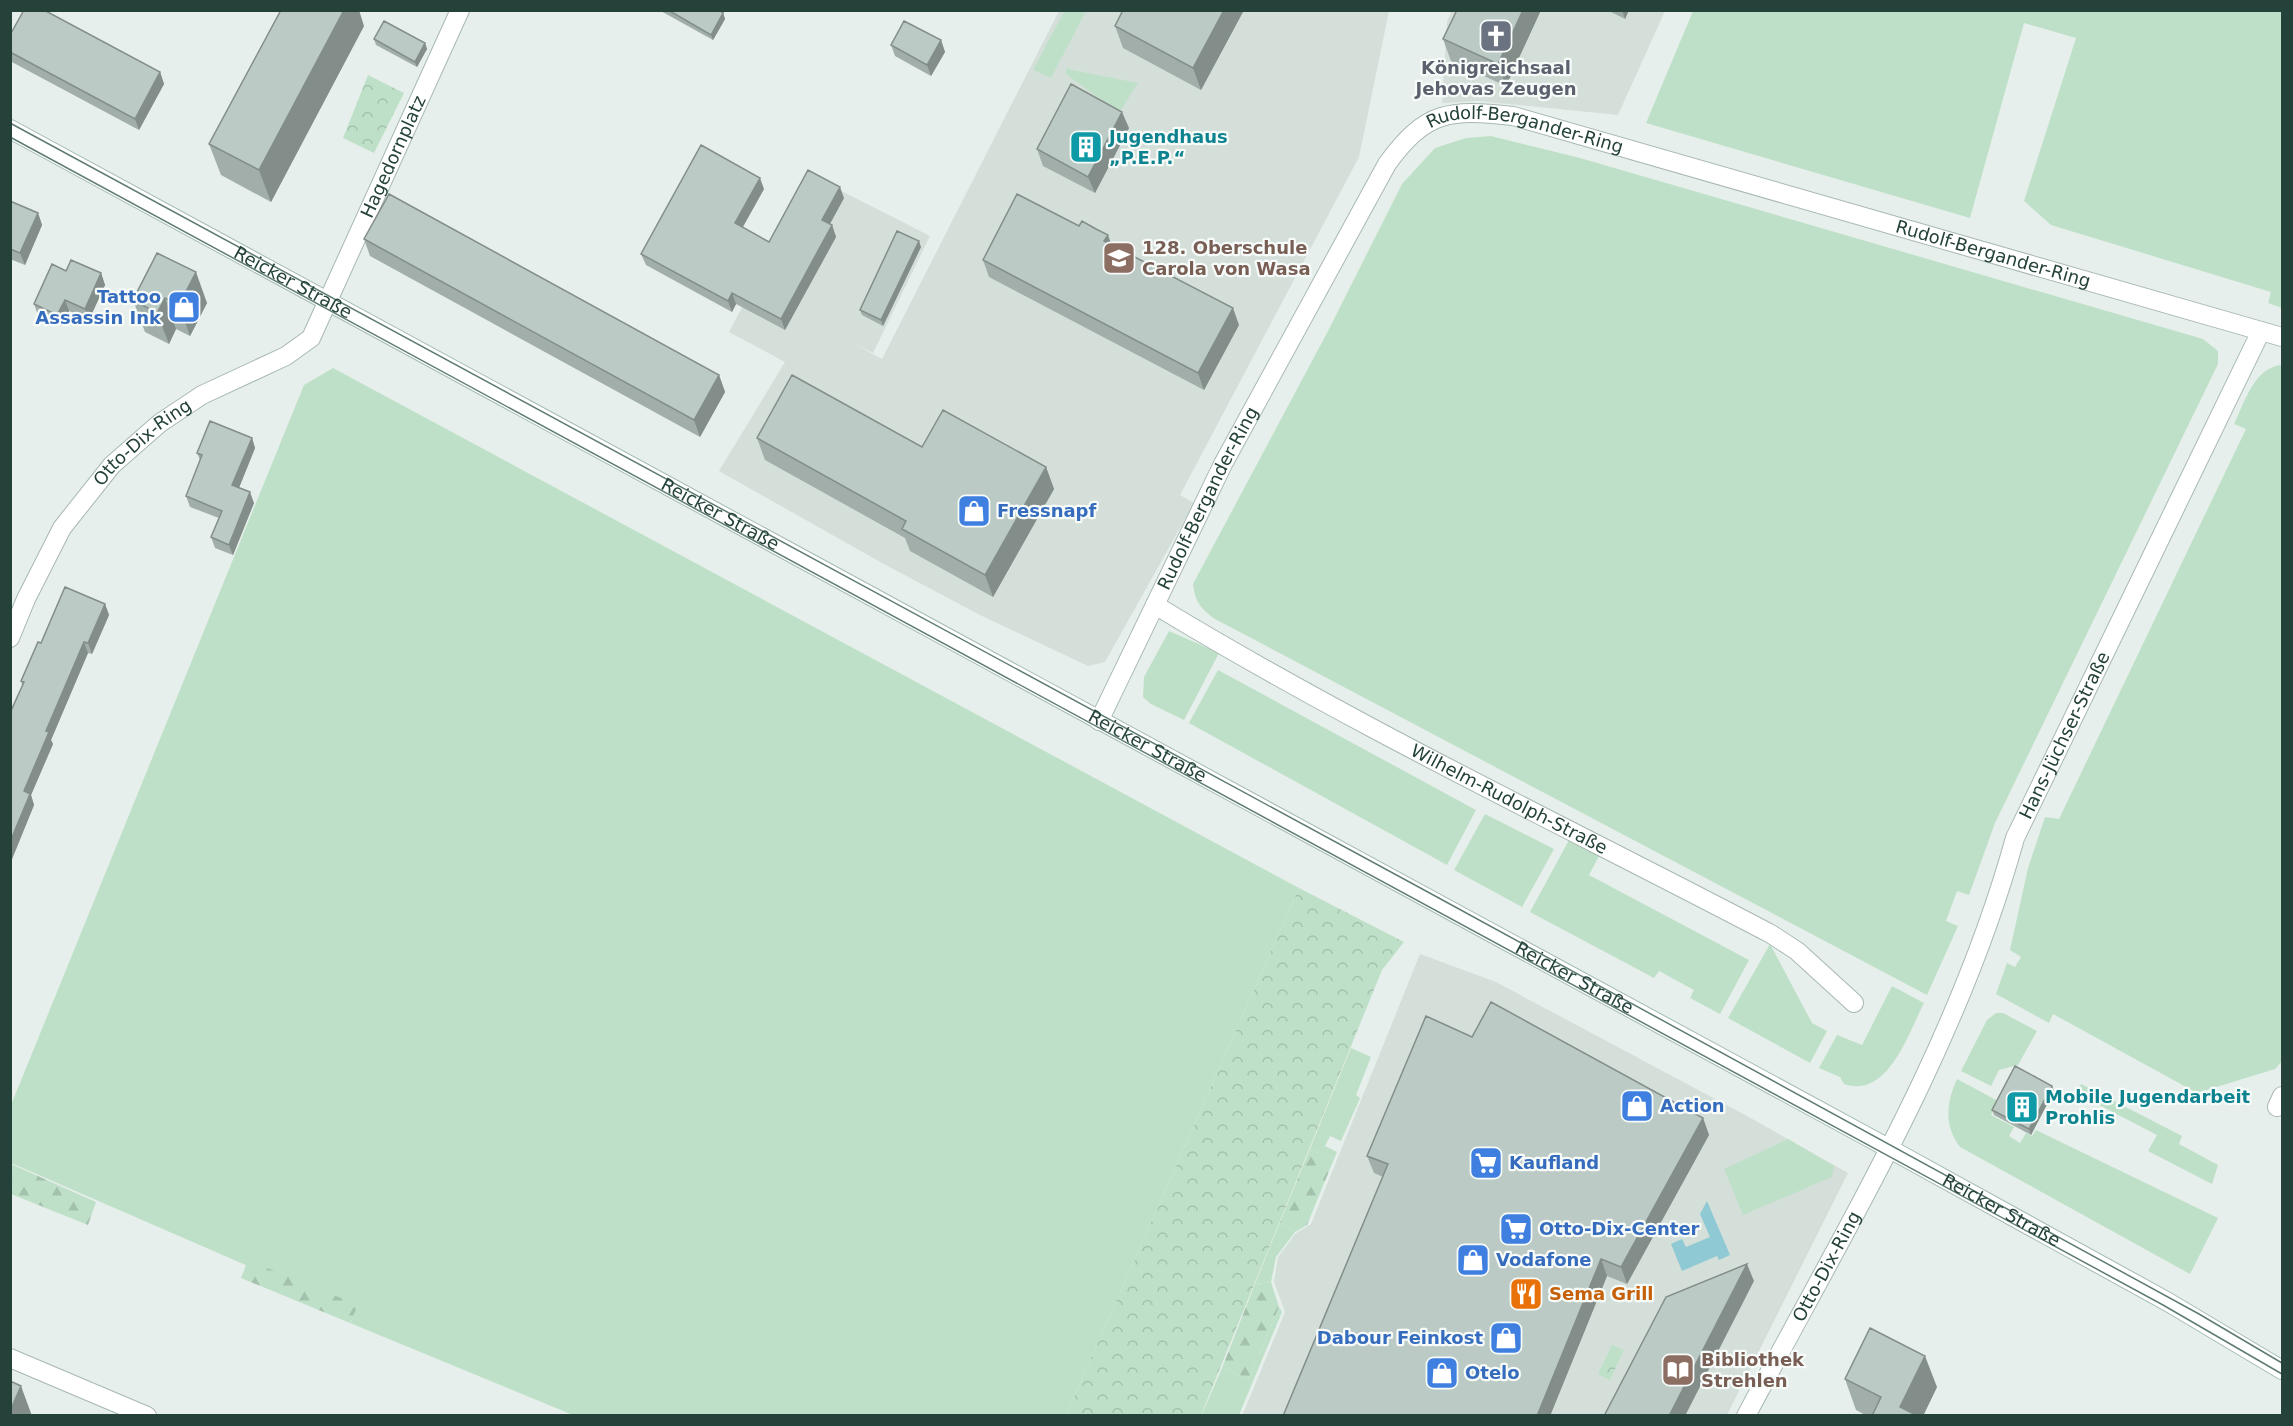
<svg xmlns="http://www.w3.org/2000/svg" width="2293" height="1426" font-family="'DejaVu Sans',sans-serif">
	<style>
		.built { fill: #d4dfda }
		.grass { fill: #bfe0c8 }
		.forest { fill: url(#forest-firs) }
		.park { fill: url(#park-crowns) }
		.water { fill: #8ec9d4 }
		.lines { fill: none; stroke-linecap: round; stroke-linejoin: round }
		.street-casing { stroke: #a8b8b2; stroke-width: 20 }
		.secondary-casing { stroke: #a4bbb3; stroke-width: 20 }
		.street { stroke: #fff; stroke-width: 18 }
		.secondary { stroke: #fff; stroke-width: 18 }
		.tram { stroke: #5f7d75; stroke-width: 1.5 }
		.wall { fill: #a1aea9 }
		.shaded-wall { fill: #838d89 }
		.building { fill: #bbcac4; stroke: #838d89; stroke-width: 1.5 }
		.labels { text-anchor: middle; stroke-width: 4.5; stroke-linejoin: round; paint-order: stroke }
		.worship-label { font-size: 18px; font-weight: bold; fill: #5b616d; stroke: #f7fbf9 }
		.culture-label { font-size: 18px; font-weight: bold; fill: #0d838f; stroke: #f7fbf9; text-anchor: start }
		.street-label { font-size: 18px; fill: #24423a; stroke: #f7fbf9 }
		.education-label { font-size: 18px; font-weight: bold; fill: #785e54; stroke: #f7fbf9; text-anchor: start }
		.shop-label { font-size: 18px; font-weight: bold; fill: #366cbe; stroke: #f7fbf9; text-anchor: start }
		.food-label { font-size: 18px; font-weight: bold; fill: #c56008; stroke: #f7fbf9; text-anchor: start }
	</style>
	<defs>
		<pattern id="forest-firs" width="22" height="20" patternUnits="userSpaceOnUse" patternTransform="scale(1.5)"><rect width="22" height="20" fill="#bfe0c8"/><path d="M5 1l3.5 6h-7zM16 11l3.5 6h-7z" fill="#a4c1ad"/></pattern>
		<pattern id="park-crowns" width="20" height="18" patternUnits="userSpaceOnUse" patternTransform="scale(1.5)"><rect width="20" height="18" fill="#bfe0c8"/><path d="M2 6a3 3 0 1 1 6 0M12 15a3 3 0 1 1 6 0" fill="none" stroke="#a4c1ad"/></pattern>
	</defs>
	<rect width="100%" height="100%" fill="#e6efeb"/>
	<!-- built -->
	<path class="built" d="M1059,11H1389L1359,157L1180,495L1194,503L1105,662L1088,666L982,616L882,563L719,471L785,362L729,332L812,176L930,236L873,353L851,342L882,359Z
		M1452,11H1665L1618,115L1478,101L1442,103L1447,21Z
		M1420,954L1496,982L1747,1116L1848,1173L1727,1415L1242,1416L1285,1312L1274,1282L1278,1257L1295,1234L1311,1224Z"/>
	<!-- grass -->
	<path class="grass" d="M1065,10L1086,11L1051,78L1033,70Z
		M1693,11H2282V308L2268,303L2271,292L2051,225L2024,201L2076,38L2024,23L1970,218L1646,123Z
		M1067,67L1072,70L1138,83L1119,113L1066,74Z
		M1491,136L1580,158L2203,339L2218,351V364L1995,823L1969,895L1957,891L1946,921L1958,926L1927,995L1215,619C1201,609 1195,602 1193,584L1328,331L1402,184L1435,148L1466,138Z
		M2282,365V1061L2275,1069L2197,1093L2053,1014L2049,1023L1996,994L2007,963L2015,967L2021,957L2010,950L2028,868L2045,817L2059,819L2246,429L2234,424C2245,402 2254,367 2282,365Z
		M333,368L1299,888L1066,1415H573L350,1323L352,1320L257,1270L11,1163V1105L304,385Z
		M1169,631L1219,653L1184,720L1151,704L1143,697L1144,677Z
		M1218,670L1476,810L1447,865L1189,723Z
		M1485,814L1554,849L1522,907L1454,870Z
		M1569,840L1599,856L1589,875L1749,960L1720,1014L1690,998L1694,990L1659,971L1654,978L1530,912Z
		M1770,944L1812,1023L1827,1031L1810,1063L1728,1018Z
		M1892,986L1924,1003C1908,1034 1888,1099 1844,1084L1840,1077L1819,1068L1837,1035L1862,1045Z
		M1996,1013H2003L2037,1031L2018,1065L1999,1070L1991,1086L1961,1071L1987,1020Z
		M1351,1048L1371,1057L1356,1095L1360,1098L1341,1141L1330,1136L1325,1146L1337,1152L1334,1159L1310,1149Z
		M1957,1079L1998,1101L1991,1115L2014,1127L2009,1136L2020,1143L2026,1133L2032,1136L2036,1130L2218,1218L2190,1274L1960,1147C1944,1126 1946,1103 1957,1079Z
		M2081,1084L2182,1136L2179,1144L2218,1165L2212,1184L2148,1151L2157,1135L2076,1093Z
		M1788,1139L1834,1166L1832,1177L1743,1215L1724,1169Z
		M1280,1222L1295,1232L1276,1257L1271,1282L1255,1284Z
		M1279,1307L1282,1312L1239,1415L1201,1416L1222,1368L1249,1379Z"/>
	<!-- forest -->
	<path class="forest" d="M1310,1149L1334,1159L1307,1225L1295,1232L1280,1222Z
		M11,1164L96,1202L88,1225L11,1194Z
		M248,1260L358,1305L350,1323L241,1278Z
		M1271,1282L1279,1307L1249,1379L1222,1368L1255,1284Z"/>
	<!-- park -->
	<path class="park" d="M368,75L404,93L374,153L343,138Z
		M1299,888L1404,942L1382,970L1201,1415H1066Z
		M1612,1345L1624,1350L1610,1380L1598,1374Z"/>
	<!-- water -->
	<path class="water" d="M1707,1201L1730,1255L1719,1260L1717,1256L1682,1271L1671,1244L1682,1239L1686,1247L1710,1237L1700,1214Z"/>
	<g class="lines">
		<!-- street casing -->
		<g class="street-casing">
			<g id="street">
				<path id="s1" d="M1155,605C1354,726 1565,826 1771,934L1797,951L1854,1003"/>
				<path id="s2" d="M10,638L26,599L62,528L112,465L160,423L202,395L286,356L311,338L460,10"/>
				<path id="s3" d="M1099,721L1223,464L1387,164C1426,110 1450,109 1513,116L2282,337"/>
				<path d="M2277,1107L2282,1096"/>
				<path d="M10,1358L147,1416"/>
				<path id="s4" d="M1746,1416C1846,1227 1958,1045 2015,838L2261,331"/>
			</g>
		</g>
		<!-- secondary casing -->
		<g class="secondary-casing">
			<g id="secondary">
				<path id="s5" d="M10,129L1890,1149L2168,1302L2282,1370"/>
			</g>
		</g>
		<!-- street -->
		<use href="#street" class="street"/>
		<!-- secondary -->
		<use href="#secondary" class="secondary"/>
		<!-- tram -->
		<path class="tram" d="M10,123L1437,897L2199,1314L2282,1363
			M10,137L2163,1305L2282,1374"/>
	</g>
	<!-- wall -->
	<path class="wall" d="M659,10H725L723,13L725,19L713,40Z
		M1244,10L1201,90L1123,48L1115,26Z
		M1541,10L1506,86L1451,61L1443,39Z
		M1607,10H1629L1625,19Z
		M364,26L271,202L221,175L209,144Z
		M10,35L160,72L164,84L139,130L10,61Z
		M374,39L425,43L427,49L417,67L376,45Z
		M941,40L945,52L931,76L895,56L891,45Z
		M1129,128L1095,193L1043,166L1037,149Z
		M764,189L742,228L769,242L844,198L830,224L832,225L836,237L785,330L736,304L732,312L646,265L641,254Z
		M10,201L38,213L42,225L25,265L10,259Z
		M364,239L719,375L725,392L700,437L370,256Z
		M1111,244L1239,325L1204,390L989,277L983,260Z
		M921,247L883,326L862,315L860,310Z
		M157,253L207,303L190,336L176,329L169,344L145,332L133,300Z
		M66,271L101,273L105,285L89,320L69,311L62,326L38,315L34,304Z
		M252,438L255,448L239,488L254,503L233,555L215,548L211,537L219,518L190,507L186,496L200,460L197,453Z
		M757,438L922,447L1046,467L1054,489L993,597L910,551L905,538L765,460Z
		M105,604L109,615L92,654L88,653L51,740L53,744L31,795L34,805L10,864L22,685L21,681L41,643Z
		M1472,1037L1703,1118L1709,1135L1627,1284L1607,1276L1550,1416H1283L1383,1177L1374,1173L1367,1156Z
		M2052,1086L2054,1091L2031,1135L1994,1115L1992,1110Z
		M1845,1379L1937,1387L1923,1416H1867L1856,1410Z"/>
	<!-- shaded-wall -->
	<path class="shaded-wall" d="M344,10H359L364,26L271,202L259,170Z
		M719,10H725L723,13L725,19L713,40L711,35Z
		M1224,10H1244L1201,90L1193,68Z
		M1523,10H1541L1506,86L1498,64Z
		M1622,10H1629L1625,19Z
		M941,40L945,52L931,76L927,65Z
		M425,43L427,49L417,67L415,62Z
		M160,72L164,84L139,130L135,119Z
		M1122,112L1129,128L1095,193L1088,177Z
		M760,178L764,189L739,234L735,223Z
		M840,187L844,198L826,231L822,220Z
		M38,213L42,225L25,265L20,253Z
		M832,225L836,237L785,330L781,319Z
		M1108,235L1114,252L1104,241Z
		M919,241L921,247L883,326L881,320Z
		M196,272L207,303L190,336L179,305Z
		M101,273L105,285L89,320L85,309Z
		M732,293L736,304L732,312L728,301Z
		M165,298L176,329L169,344L157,313Z
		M65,300L69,311L62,326L57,315Z
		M1233,308L1239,325L1204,390L1198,373Z
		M719,375L725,392L700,437L694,420Z
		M252,438L255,448L236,495L232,485Z
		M1046,467L1054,489L993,597L985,575Z
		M250,492L254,503L233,555L229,545Z
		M105,604L109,615L92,654L88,643Z
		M84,642L88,653L51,740L53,744L31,795L34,805L10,864V842L24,791L46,731Z
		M2052,1086L2054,1091L2031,1135L2029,1129Z
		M1703,1118L1709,1135L1627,1284L1621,1267Z
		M1601,1259L1607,1276L1550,1416H1537Z
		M1747,1264L1754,1281L1685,1416H1669Z
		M1925,1356L1937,1387L1923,1416H1904L1900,1407Z
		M21,1386L32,1416H10V1411Z"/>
	<!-- building -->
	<path class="building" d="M24,10H44L160,72L135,119L10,52V35Z
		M281,10H344L259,170L209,144Z
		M668,10H719L723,13L711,35Z
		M1123,10H1224L1193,68L1115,26Z
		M1457,10H1523L1498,64L1443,39Z
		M384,21L425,43L415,62L374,39Z
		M904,21L941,40L927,65L891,45Z
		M1071,84L1122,112L1088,177L1037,149Z
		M701,145L760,178L735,223L769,242L808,170L840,187L822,220L832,225L781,319L732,293L728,301L641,254Z
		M389,194L719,375L694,420L364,239Z
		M1017,194L1079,226L1082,221L1096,229L1108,235L1104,241L1233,308L1198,373L983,260Z
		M10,201L38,213L20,253L10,249Z
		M897,231L919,241L881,320L860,310Z
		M157,253L196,272L179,305L165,298L157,313L133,300Z
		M71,260L101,273L85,309L65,300L57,315L34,304L52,264L66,271Z
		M792,375L922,447L943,410L1046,467L985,575L902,529L906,521L757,438Z
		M210,421L252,438L232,485L250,492L229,545L211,537L222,511L186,496L202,455L197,453Z
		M65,587L105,604L88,643L84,642L46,731L49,732L24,791L30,794L10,842V713L24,682L21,681L38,642L41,643Z
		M1491,1002L1703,1118L1621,1267L1601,1259L1537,1416H1283L1388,1164L1367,1156L1426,1016L1472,1037Z
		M2015,1066L2052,1086L2029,1129L1992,1110Z
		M1747,1264L1669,1416H1604L1666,1297Z
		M1870,1328L1925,1356L1900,1407L1918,1416H1872L1881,1397L1845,1379Z
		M10,1381L21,1386L10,1411Z"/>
	<!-- icons -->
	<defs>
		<g id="church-square" transform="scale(1.725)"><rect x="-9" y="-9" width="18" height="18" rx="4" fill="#6b7280" stroke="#f7fbf9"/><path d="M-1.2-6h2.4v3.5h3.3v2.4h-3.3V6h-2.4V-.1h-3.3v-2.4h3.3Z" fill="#fff"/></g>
		<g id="building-square" transform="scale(1.725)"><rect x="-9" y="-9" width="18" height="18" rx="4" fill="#0f9aa8" stroke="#f7fbf9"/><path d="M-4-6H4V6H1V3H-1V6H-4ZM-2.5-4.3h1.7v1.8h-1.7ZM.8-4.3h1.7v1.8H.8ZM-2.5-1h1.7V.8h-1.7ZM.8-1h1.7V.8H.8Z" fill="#fff"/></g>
		<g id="school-square" transform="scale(1.725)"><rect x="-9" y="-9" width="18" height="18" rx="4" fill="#8d6e63" stroke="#f7fbf9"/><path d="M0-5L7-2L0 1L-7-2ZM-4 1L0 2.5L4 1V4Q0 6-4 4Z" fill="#fff"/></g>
		<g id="shop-square" transform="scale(1.725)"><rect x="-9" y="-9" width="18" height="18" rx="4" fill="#3f7fe0" stroke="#f7fbf9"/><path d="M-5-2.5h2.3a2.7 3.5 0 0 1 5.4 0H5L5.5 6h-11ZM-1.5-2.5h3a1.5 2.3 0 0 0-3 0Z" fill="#fff"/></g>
		<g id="supermarket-square" transform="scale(1.725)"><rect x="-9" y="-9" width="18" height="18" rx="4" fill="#3f7fe0" stroke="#f7fbf9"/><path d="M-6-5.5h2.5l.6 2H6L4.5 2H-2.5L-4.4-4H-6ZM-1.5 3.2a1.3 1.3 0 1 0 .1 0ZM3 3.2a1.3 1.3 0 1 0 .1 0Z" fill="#fff"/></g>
		<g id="restaurant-square" transform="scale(1.725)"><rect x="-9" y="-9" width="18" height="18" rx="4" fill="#e8710a" stroke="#f7fbf9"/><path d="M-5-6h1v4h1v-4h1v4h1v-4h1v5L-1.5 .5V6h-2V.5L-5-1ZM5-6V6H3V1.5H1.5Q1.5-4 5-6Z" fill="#fff"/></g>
		<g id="library-square" transform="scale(1.725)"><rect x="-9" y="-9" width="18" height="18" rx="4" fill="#8d6e63" stroke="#f7fbf9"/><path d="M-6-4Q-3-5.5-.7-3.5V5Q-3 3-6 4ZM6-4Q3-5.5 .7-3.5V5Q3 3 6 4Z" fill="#fff"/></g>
	</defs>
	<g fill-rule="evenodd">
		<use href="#church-square" x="1496" y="36"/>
		<use href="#building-square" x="1086" y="147"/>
		<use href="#school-square" x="1119" y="258"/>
		<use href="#shop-square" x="184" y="307"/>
		<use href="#shop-square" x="974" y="511"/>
		<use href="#shop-square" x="1637" y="1106"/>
		<use href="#building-square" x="2022" y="1107"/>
		<use href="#supermarket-square" x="1486" y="1163"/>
		<use href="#supermarket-square" x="1516" y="1229"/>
		<use href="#shop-square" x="1473" y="1260"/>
		<use href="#restaurant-square" x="1526" y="1294"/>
		<use href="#shop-square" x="1506" y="1338"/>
		<use href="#library-square" x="1678" y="1370"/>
		<use href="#shop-square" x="1442" y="1373"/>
	</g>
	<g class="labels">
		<!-- worship labels -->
		<g class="worship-label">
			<text x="1496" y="74">Königreichsaal<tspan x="1496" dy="21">Jehovas Zeugen</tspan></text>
		</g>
		<!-- culture labels -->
		<g class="culture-label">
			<text x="1109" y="143">Jugendhaus<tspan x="1109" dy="21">„P.E.P.“</tspan></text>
			<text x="2045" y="1103">Mobile Jugendarbeit<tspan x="2045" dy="21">Prohlis</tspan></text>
		</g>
		<!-- street labels -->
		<g class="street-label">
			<text dy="6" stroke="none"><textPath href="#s3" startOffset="786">Rudolf-Bergander-Ring</textPath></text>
			<text dy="6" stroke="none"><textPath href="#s2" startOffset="639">Hagedornplatz</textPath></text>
			<text dy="6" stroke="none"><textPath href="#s3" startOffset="1272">Rudolf-Bergander-Ring</textPath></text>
			<text dy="6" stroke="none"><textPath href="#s5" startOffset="322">Reicker Straße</textPath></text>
			<text dy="6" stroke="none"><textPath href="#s2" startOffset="240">Otto-Dix-Ring</textPath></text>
			<text dy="6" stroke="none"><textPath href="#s3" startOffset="248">Rudolf-Bergander-Ring</textPath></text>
			<text dy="6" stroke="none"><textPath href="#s5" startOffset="808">Reicker Straße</textPath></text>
			<text dy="6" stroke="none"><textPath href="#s4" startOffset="753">Hans-Jüchser-Straße</textPath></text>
			<text dy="6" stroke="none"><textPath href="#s5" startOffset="1294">Reicker Straße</textPath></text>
			<text dy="6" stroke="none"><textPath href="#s1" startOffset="404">Wilhelm-Rudolph-Straße</textPath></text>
			<text dy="6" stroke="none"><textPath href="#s5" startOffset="1780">Reicker Straße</textPath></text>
			<text dy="6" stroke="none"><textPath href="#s5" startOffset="2266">Reicker Straße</textPath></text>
			<text dy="6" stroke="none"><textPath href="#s4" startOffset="170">Otto-Dix-Ring</textPath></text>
		</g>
		<!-- education labels -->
		<g class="education-label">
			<text x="1142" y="254">128. Oberschule<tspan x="1142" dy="21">Carola von Wasa</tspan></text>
			<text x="1701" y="1366">Bibliothek<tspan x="1701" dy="21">Strehlen</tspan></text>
		</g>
		<!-- shop labels -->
		<g class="shop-label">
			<text x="161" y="303" text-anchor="end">Tattoo<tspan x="161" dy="21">Assassin Ink</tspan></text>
			<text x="997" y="517">Fressnapf</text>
			<text x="1660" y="1112">Action</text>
			<text x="1509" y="1169">Kaufland</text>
			<text x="1539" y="1235">Otto-Dix-Center</text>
			<text x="1496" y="1266">Vodafone</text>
			<text x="1483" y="1344" text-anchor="end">Dabour Feinkost</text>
			<text x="1465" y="1379">Otelo</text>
		</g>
		<!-- food labels -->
		<g class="food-label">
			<text x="1549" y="1300">Sema Grill</text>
		</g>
	</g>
	<!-- border -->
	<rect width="2293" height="1426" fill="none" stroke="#24423a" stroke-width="24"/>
</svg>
